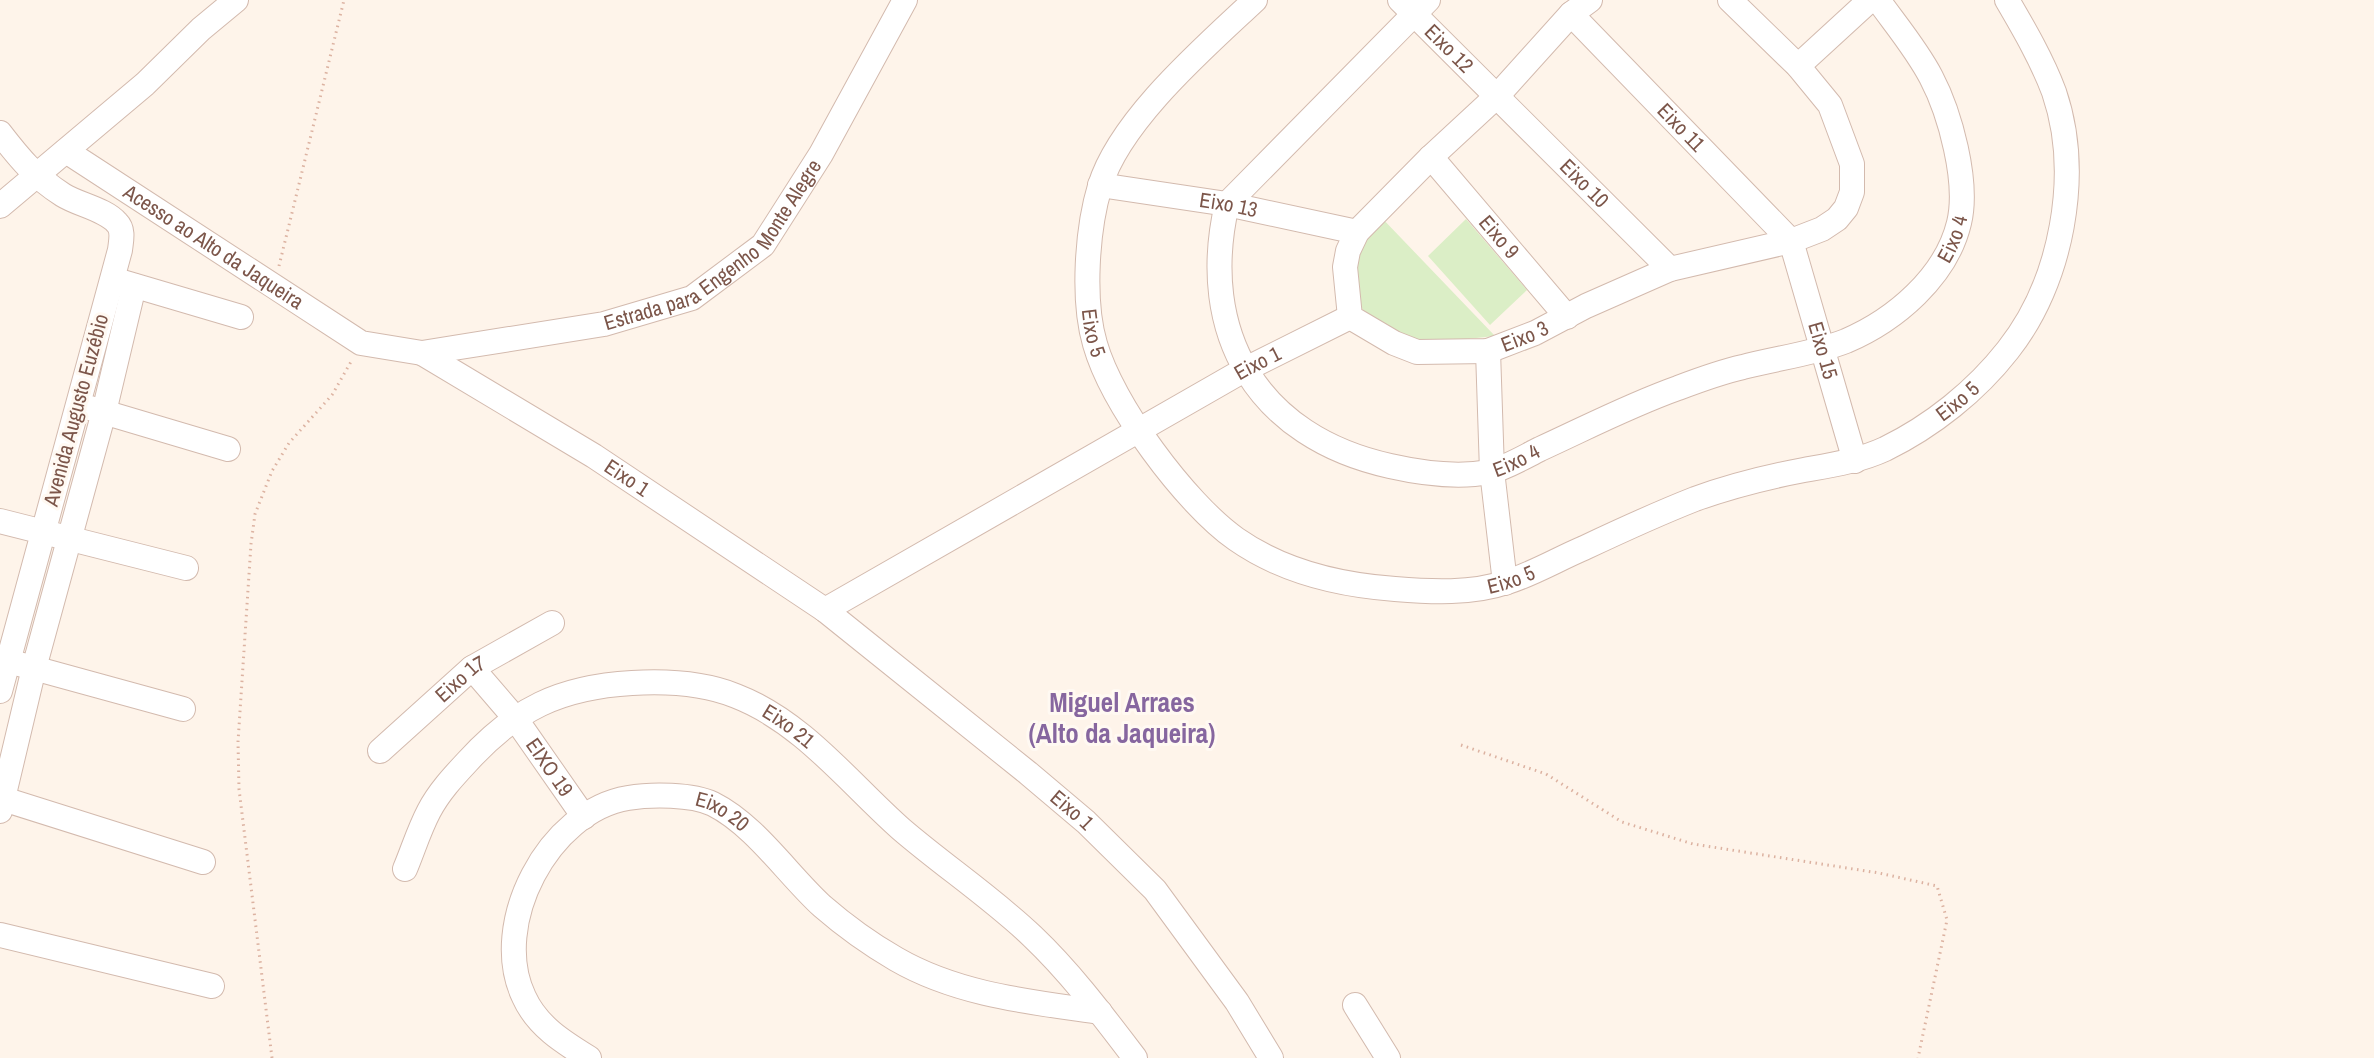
<svg xmlns="http://www.w3.org/2000/svg" width="2374" height="1058" font-family="'Archivo Narrow',sans-serif">
	<style>
		.green { fill: #dbeec6 }
		.lines { fill: none; stroke-linecap: round; stroke-linejoin: round }
		.minor-casing { stroke: #d3baae; stroke-width: 26 }
		.path { stroke: #dcb2a1; stroke-width: 3; stroke-dasharray: 1.5 4.5; stroke-linecap: butt }
		.minor { stroke: #fff; stroke-width: 24 }
		.labels { text-anchor: middle; stroke-width: 6; stroke-linejoin: round; paint-order: stroke }
		.street-label { font-size: 21px; fill: #7c564a; stroke: #fff9f2 }
		.district-label { font-size: 27px; font-weight: bold; fill: #86669f; stroke: #fff9f2 }
	</style>
	<rect width="100%" height="100%" fill="#fef4ea"/>
	<!-- green -->
	<path class="green" d="M1379,215L1495,336L1420,344L1381,329L1357,303L1355,255Z
		M1466,219L1527,290L1490,325L1428,256Z"/>
	<g class="lines">
		<!-- minor casing -->
		<g class="minor-casing">
			<g id="minor">
				<path id="s1" d="M1255,0C1205,47 1120,120 1100,186C1087,229 1082,300 1095,344C1112,404 1185,503 1236,539C1283,572 1339,585 1395,589C1431,592 1472,594 1507,582C1533,574 1558,559 1584,548C1620,531 1657,514 1695,499C1731,486 1767,477 1804,470C1832,465 1859,461 1885,449C1932,426 1976,391 2008,350C2062,282 2082,174 2054,92C2042,60 2024,29 2007,0"/>
				<path id="s2" d="M1400,0L1670,269"/>
				<path id="s3" d="M1428,0L1227,204C1197,334 1258,437 1390,466C1421,473 1457,478 1489,472C1506,468 1524,457 1540,449C1586,428 1630,405 1678,388C1699,380 1721,372 1743,367C1777,358 1813,354 1846,341C1895,320 1946,277 1959,223C1969,182 1950,113 1931,77C1917,50 1896,25 1878,0"/>
				<path id="s4" d="M1590,0L1571,14L1498,95L1431,157L1357,232L1348,251L1345,267L1350,317L1394,343L1417,352L1488,351L1535,333L1586,306L1670,269L1791,241L1822,229L1837,219L1846,208L1852,192V164L1830,105L1798,66L1730,0"/>
				<path id="s5" d="M1571,14L1791,241L1855,461"/>
				<path d="M1798,66L1870,0"/>
				<path d="M0,133C20,159 35,177 63,195C79,205 105,209 117,223C124,230 121,241 120,250L0,691"/>
				<path id="s6" d="M66,151L361,343L422,353L604,324L692,298L763,245L821,154L905,0"/>
				<path id="s7" d="M1431,157L1567,317"/>
				<path id="s8" d="M1100,185L1227,204L1357,232"/>
				<path d="M0,206L145,84L201,29L236,0"/>
				<path d="M119,281L241,317"/>
				<path d="M1488,351L1492,471L1505,583"/>
				<path id="s9" d="M422,353L594,456L825,610L1028,773L1086,822L1155,890L1237,1002L1271,1058"/>
				<path d="M90,408L228,449"/>
				<path d="M0,521L186,568"/>
				<path id="s10" d="M825,610L1244,370L1350,317"/>
				<path d="M19,664L183,709"/>
				<path id="s11" d="M472,668L515,718L584,817"/>
				<path id="s12" d="M380,751L472,668L552,623"/>
				<path d="M0,798L203,862"/>
				<path d="M0,811L34,668L104,412L134,286"/>
				<path id="s13" d="M405,869C413,850 419,830 429,811C439,792 453,777 467,762C515,709 560,687 632,683C666,681 704,683 736,696C803,722 849,783 901,829C944,866 991,897 1032,936C1071,973 1103,1016 1135,1058"/>
				<path d="M0,935L212,986"/>
				<path d="M1355,1005L1388,1058"/>
				<path id="s14" d="M589,1058C563,1042 537,1026 524,997C489,924 549,811 628,798C651,794 692,794 713,804C755,825 788,875 822,906C845,926 870,944 896,959C958,995 1031,1002 1100,1012"/>
			</g>
		</g>
		<!-- path -->
		<path class="path" d="M279,266L344,0
			M1461,745L1546,774L1622,822L1693,844L1879,873L1937,886L1947,920L1918,1058
			M272,1058L239,789L238,742L251,544L255,514L272,471L289,443L332,395L352,360"/>
		<!-- minor -->
		<use href="#minor" class="minor"/>
	</g>
	<g class="labels">
		<!-- street labels -->
		<g class="street-label">
			<text dy="7" stroke="none"><textPath href="#s2" startOffset="69">Eixo 12</textPath></text>
			<text dy="7" stroke="none"><textPath href="#s5" startOffset="158">Eixo 11</textPath></text>
			<text dy="7" stroke="none"><textPath href="#s2" startOffset="260">Eixo 10</textPath></text>
			<text dy="7" stroke="none"><textPath href="#s8" startOffset="130">Eixo 13</textPath></text>
			<text dy="7" stroke="none"><textPath href="#s7" startOffset="105">Eixo 9</textPath></text>
			<text dy="7" stroke="none"><textPath href="#s3" startOffset="1269">Eixo 4</textPath></text>
			<text dy="7" stroke="none"><textPath href="#s6" startOffset="738">Estrada para Engenho Monte Alegre</textPath></text>
			<text dy="7" stroke="none"><textPath href="#s6" startOffset="176">Acesso ao Alto da Jaqueira</textPath></text>
			<text dy="7" stroke="none"><textPath href="#s1" startOffset="393">Eixo 5</textPath></text>
			<text dy="7" stroke="none"><textPath href="#s4" startOffset="603">Eixo 3</textPath></text>
			<text dy="7" stroke="none"><textPath href="#s5" startOffset="430">Eixo 15</textPath></text>
			<text dy="7" stroke="none"><textPath href="#s10" startOffset="498">Eixo 1</textPath></text>
			<text dy="7" stroke="none"><textPath href="#s1" startOffset="1419">Eixo 5</textPath></text>
			<text transform="translate(76 410) rotate(-75)" y="7">Avenida Augusto Euzébio</text>
			<text dy="7" stroke="none"><textPath href="#s3" startOffset="765">Eixo 4</textPath></text>
			<text dy="7" stroke="none"><textPath href="#s9" startOffset="240">Eixo 1</textPath></text>
			<text dy="7" stroke="none"><textPath href="#s1" startOffset="934">Eixo 5</textPath></text>
			<text dy="7" stroke="none"><textPath href="#s12" startOffset="108">Eixo 17</textPath></text>
			<text dy="7" stroke="none"><textPath href="#s13" startOffset="480">Eixo 21</textPath></text>
			<text dy="7" stroke="none"><textPath href="#s11" startOffset="126">EIXO 19</textPath></text>
			<text dy="7" stroke="none"><textPath href="#s9" startOffset="796">Eixo 1</textPath></text>
			<text dy="7" stroke="none"><textPath href="#s14" startOffset="441">Eixo 20</textPath></text>
		</g>
		<!-- district labels -->
		<g class="district-label">
			<text x="1122" y="712">Miguel Arraes<tspan x="1122" dy="31">(Alto da Jaqueira)</tspan></text>
		</g>
	</g>
</svg>
